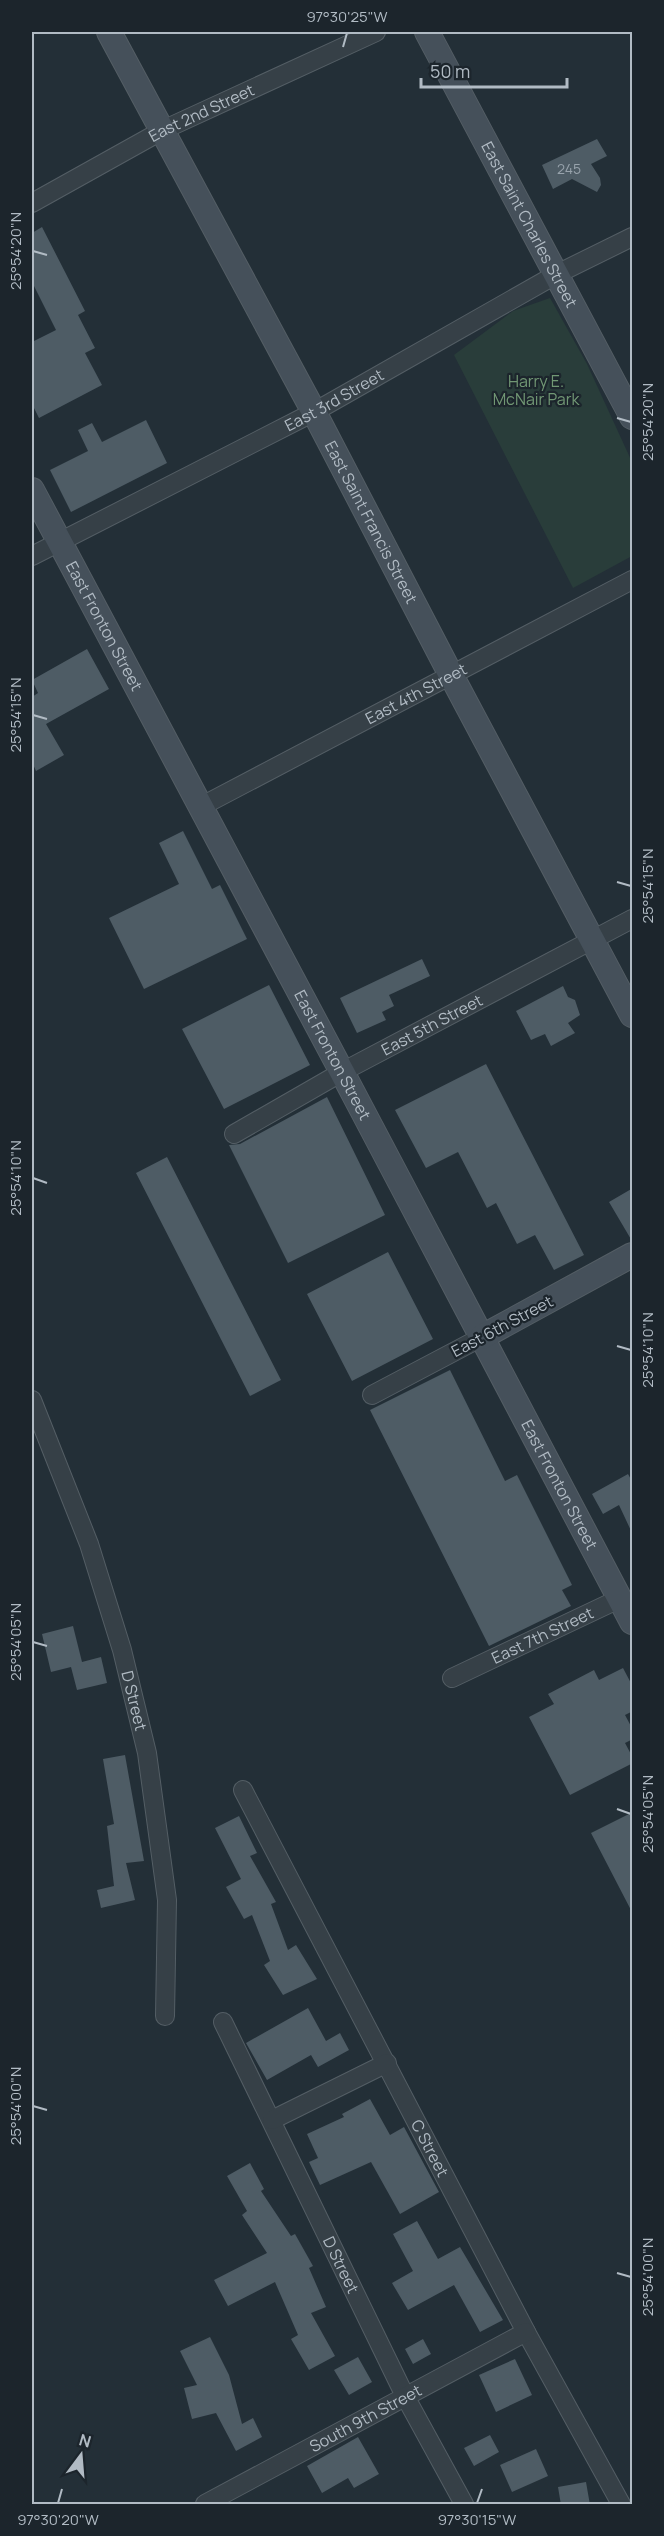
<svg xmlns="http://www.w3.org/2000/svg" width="664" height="2536" font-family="Manrope,sans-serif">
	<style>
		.green { fill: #293d3a }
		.building { fill: #4e5c65 }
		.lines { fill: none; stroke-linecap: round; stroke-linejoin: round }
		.street-casing { stroke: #545e65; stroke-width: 20 }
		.secondary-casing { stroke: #545e65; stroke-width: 26 }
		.street { stroke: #364047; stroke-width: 18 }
		.secondary { stroke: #45505a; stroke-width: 24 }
		.ticks { fill: none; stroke: #b1bbc4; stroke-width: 2 }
		.labels { text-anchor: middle; stroke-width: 4.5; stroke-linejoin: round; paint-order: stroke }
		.number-label { font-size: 14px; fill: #98a3ac }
		.street-label { font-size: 16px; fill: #b1bbc4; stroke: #1c252c }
		.park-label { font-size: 16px; fill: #719774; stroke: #1c252c }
		.neatline { fill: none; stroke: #b1bbc4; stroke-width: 2 }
		.ticks-label { font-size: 15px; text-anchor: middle; fill: #b1bbc4 }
	</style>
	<rect width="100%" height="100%" fill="#232f37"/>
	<!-- green -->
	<path class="green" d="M550,298L587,364L632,462V556L573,588L454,355L513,311Z"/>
	<!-- building -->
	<path class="building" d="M597,139L607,156L591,164L600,178L601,185L597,192L572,179L553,189L542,165Z
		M42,227L85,311L78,315L95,348L85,353L102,385L39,418L32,404V342L56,330L32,282V233Z
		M146,420L167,463L71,512L50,470L88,451L78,430L92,423L102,442Z
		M87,649L109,689L46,724L64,755L36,771L32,762V697L38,693L32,680Z
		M183,831L212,889L220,885L247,939L144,989L109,918L179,884L159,843Z
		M422,959L430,976L389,995L394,1006L382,1012L386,1020L357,1033L340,998Z
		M269,985L310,1065L224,1109L182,1029Z
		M563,986L568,997L575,1000L580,1015L568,1023L575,1033L551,1046L545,1034L531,1040L516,1011Z
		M486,1064L584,1255L554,1270L535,1235L517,1244L496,1203L487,1208L458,1152L426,1168L395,1110Z
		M327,1097L385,1215L288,1263L229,1145L240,1144Z
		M167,1157L281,1380L250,1396L136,1173Z
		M633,1188V1241H632L609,1202Z
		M388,1252L433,1339L352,1381L307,1294Z
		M450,1370L505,1481L517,1475L572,1585L562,1590L571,1606L489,1646L370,1410Z
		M628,1474L633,1483V1535L619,1505L603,1514L592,1494Z
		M73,1626L82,1662L101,1657L107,1683L77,1690L71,1667L51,1672L42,1634Z
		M623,1668L633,1687V1711L625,1715L633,1730V1739L625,1743L633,1758V1763L570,1795L529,1717L554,1704L548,1694L594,1670L599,1680Z
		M125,1755L144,1861L126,1863L135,1900L101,1908L97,1890L114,1886L107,1826L114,1824L103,1759Z
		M633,1812V1914L591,1833Z
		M239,1816L257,1853L250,1856L276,1902L271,1904L288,1950L296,1945L317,1979L283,1995L264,1965L270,1961L252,1915L244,1919L226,1887L241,1879L215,1828Z
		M308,2008L326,2041L340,2033L349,2050L318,2067L311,2055L267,2080L246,2043Z
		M370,2099L390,2135L404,2127L439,2192L400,2214L371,2162L320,2185L309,2162L318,2158L307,2134L344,2117L342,2114Z
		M250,2163L264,2189L261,2191L291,2236L295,2234L313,2266L309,2268L326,2307L311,2313L335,2356L309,2370L291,2339L298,2335L275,2282L228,2306L214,2280L267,2253L242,2215L247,2211L227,2176Z
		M417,2221L438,2259L460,2247L503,2320L480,2332L454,2285L408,2310L392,2283L413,2271L393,2234Z
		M210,2337L229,2375L242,2424L253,2418L262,2437L236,2451L216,2413L192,2419L184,2388L197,2385L180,2351Z
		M423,2339L431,2354L413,2364L405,2349Z
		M358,2357L372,2382L349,2395L334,2370Z
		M515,2359L532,2395L496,2412L479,2375Z
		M490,2435L499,2452L474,2466L464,2448Z
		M358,2437L379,2474L354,2488L348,2478L322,2493L307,2466Z
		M536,2449L548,2476L512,2492L500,2465Z
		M586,2482L590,2505H561L558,2487Z"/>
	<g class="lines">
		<!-- street casing -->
		<g class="street-casing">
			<g id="street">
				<path id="s1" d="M32,203L163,130L376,32"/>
				<path id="s2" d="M32,556L314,412L557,274L632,237"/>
				<path id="s3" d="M200,807L632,580"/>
				<path id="s4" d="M234,1134L342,1072L632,919"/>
				<path d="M372,1395L482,1337"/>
				<path id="s5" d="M32,1400L89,1544L122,1650L147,1753L167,1900L165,2016"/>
				<path id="s6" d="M452,1678L621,1598"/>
				<path id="s7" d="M243,1790L526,2332L621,2504"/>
				<path id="s8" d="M223,2022L406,2398L464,2504"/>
				<path d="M272,2120L387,2063"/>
				<path id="s9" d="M205,2504L526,2332"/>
			</g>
		</g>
		<!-- secondary casing -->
		<g class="secondary-casing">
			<g id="secondary">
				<path id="s10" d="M109,32L314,412L451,675L632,1015"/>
				<path id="s11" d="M427,32L632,417"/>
				<path id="s12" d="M32,490L342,1072L632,1622"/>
				<path d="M482,1337L632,1255"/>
			</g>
		</g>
		<!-- street -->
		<use href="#street" class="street"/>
		<!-- secondary -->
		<use href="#secondary" class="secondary"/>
	</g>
	<!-- ticks -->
	<path class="ticks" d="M343,47L347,33M33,251L47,255M617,418L631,422M33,715L47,719M617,882L631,886M33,1178L47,1183M617,1346L631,1350M33,1642L47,1646M617,1809L631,1814M33,2106L47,2110M617,2273L631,2277M58,2503L62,2489M477,2503L482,2489"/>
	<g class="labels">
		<!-- number labels -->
		<g class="number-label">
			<text x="569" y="174">245</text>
		</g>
		<!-- street labels -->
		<g class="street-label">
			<text dy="6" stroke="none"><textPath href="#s1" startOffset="192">East 2nd Street</textPath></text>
			<text dy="6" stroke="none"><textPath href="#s11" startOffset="218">East Saint Charles Street</textPath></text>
			<text dy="6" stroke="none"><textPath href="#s2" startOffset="340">East 3rd Street</textPath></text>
			<text dy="6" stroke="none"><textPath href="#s10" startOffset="556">East Saint Francis Street</textPath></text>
			<text dy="6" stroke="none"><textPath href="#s12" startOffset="154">East Fronton Street</textPath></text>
			<text dy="6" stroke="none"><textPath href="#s3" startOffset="244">East 4th Street</textPath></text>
			<text dy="6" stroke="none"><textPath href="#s4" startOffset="226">East 5th Street</textPath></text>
			<text dy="6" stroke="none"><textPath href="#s12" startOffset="640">East Fronton Street</textPath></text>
			<text transform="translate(502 1326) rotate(-28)" y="6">East 6th Street</text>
			<text dy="6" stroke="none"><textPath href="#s12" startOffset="1126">East Fronton Street</textPath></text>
			<text dy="6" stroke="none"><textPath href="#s6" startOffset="100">East 7th Street</textPath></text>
			<text dy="6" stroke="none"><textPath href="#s5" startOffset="318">D Street</textPath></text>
			<text dy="6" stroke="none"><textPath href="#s7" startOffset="404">C Street</textPath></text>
			<text dy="6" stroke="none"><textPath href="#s8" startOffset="270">D Street</textPath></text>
			<text dy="6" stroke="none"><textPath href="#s9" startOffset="182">South 9th Street</textPath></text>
		</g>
		<!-- park labels -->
		<g class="park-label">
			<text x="536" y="387">Harry E.<tspan x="536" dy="18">McNair Park</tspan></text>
		</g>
	</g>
	<!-- border -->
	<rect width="664" height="2536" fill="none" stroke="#1c252c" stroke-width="66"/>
	<!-- north arrow -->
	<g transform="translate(81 2455) rotate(16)" stroke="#1c252c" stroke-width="4.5" paint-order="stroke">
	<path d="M0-4.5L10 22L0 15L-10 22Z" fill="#b1bbc4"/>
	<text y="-9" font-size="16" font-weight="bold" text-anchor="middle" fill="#b1bbc4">N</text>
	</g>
	<!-- scale -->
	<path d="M421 78v9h146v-9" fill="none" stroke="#b1bbc4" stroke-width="3"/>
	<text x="430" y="78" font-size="18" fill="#b1bbc4" stroke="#1c252c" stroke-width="4.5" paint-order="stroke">50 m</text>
	<rect x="33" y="33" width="598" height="2470" class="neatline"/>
	<g class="ticks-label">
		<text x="347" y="22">97°30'25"W</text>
		<text transform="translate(16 251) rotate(-90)" y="5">25°54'20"N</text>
		<text transform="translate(648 422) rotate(-90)" y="5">25°54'20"N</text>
		<text transform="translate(16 715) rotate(-90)" y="5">25°54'15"N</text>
		<text transform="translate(648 886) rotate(-90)" y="5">25°54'15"N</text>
		<text transform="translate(16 1178) rotate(-90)" y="5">25°54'10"N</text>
		<text transform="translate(648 1350) rotate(-90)" y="5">25°54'10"N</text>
		<text transform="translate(16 1642) rotate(-90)" y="5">25°54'05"N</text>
		<text transform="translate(648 1814) rotate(-90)" y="5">25°54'05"N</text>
		<text transform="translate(16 2106) rotate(-90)" y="5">25°54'00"N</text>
		<text transform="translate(648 2277) rotate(-90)" y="5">25°54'00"N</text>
		<text x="58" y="2525">97°30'20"W</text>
		<text x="477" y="2525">97°30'15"W</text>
	</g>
</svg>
